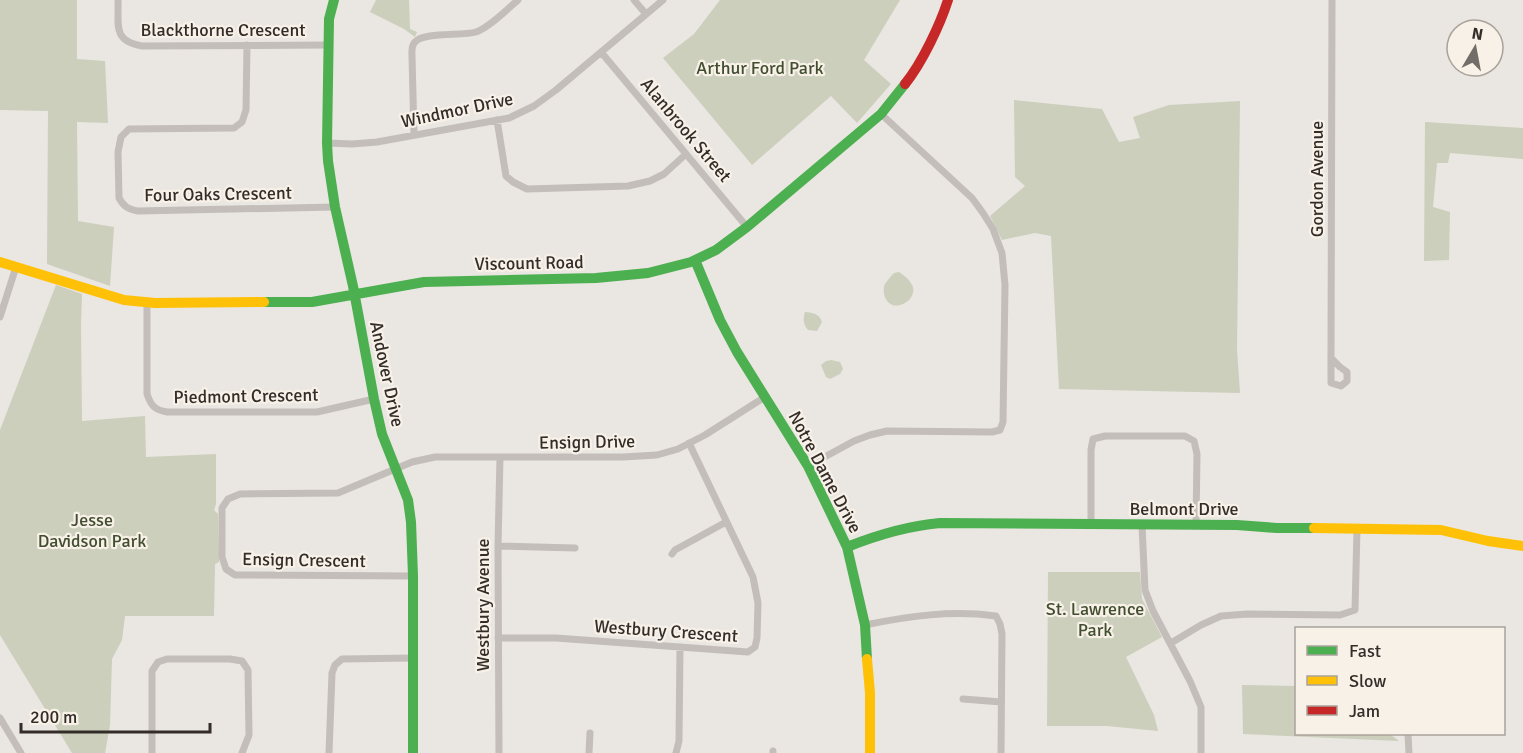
<svg xmlns="http://www.w3.org/2000/svg" width="1523" height="753" font-family="Signika,sans-serif">
	<style>
		.green { fill: #cbcfbc }
		.lines { fill: none; stroke-linecap: round; stroke-linejoin: round }
		.street { stroke: #c3beba; stroke-width: 7 }
		.fast { stroke: #4caf50; stroke-width: 10 }
		.slow { stroke: #ffc107; stroke-width: 10 }
		.jam { stroke: #c62828; stroke-width: 10 }
		.labels { text-anchor: middle; stroke-width: 4.5; stroke-linejoin: round; paint-order: stroke }
		.street-label { font-size: 18px; fill: #332c29; stroke: #f7f1e8 }
		.park-label { font-size: 18px; fill: #424e30; stroke: #f7f1e8 }
	</style>
	<rect width="100%" height="100%" fill="#eae6e1"/>
	<!-- green -->
	<path class="green" d="M0,0H77V59L105,61L108,123L77,122L78,221L114,227L110,286L47,264L48,111L0,110Z
		M376,0H409L410,29L417,32L415,37L404,29L370,12Z
		M720,0H900L864,60L891,84L857,123L831,96L752,165L663,58L694,34Z
		M1014,100L1102,109L1119,142L1140,138L1133,117L1169,105L1240,101L1237,350L1240,393L1059,389L1051,236L1035,233L1002,240L990,216L1025,186L1015,177Z
		M1425,122L1523,128V159L1450,153L1448,163H1437L1433,207L1450,212L1449,260L1424,261Z
		M899,272C903,275 908,278 910,282C924,298 890,319 884,294C884,291 883,288 885,284C887,281 891,276 894,273Z
		M56,285L82,294L81,325L82,421L145,416L146,457L216,454V504L214,510L218,514L219,562L215,564L214,616H125L122,640L112,659L110,725L105,753H72L0,635V430Z
		M805,312C813,313 819,313 822,322L817,331L808,330C803,324 803,319 805,312Z
		M831,360L840,362L843,369L840,374L830,379L826,377L821,365L826,361Z
		M1048,572H1140L1142,599L1162,637L1126,657L1154,715L1158,731L1107,726H1047Z
		M1242,685L1296,686V734H1390L1399,741L1243,734Z"/>
	<g class="lines">
		<!-- street -->
		<path class="street" d="M118,0C119,25 112,41 142,46L329,45
			M634,0L646,14
			M247,45L246,110L242,122L234,128L129,129L121,137L118,152L119,198C124,207 128,209 138,211L335,207
			M601,52L747,227
			M497,120L506,176L513,182L527,189L628,186L650,181L664,174L686,154
			M414,135L412,56C412,51 411,46 415,42C423,32 462,36 476,32C490,27 506,10 518,0
			M327,143L352,144L377,142L509,118L534,106L556,90L663,0
			M147,302V394C151,406 155,410 167,412H317L374,399
			M0,317L16,267
			M1331,358L1340,367L1347,372V381L1341,386L1331,383V358L1332,0
			M808,466L854,441L870,435L887,431L992,432L1000,430L1003,422L1005,285L1002,253L993,229L983,213L972,198L881,114
			M1091,524V450L1093,439L1105,436H1185L1194,441L1197,454L1196,525
			M1142,525L1145,590L1153,611L1190,681L1201,707V753
			M498,546L575,548
			M672,554L675,550L726,522
			M413,576L235,575L226,569L222,557V508L228,499L240,494L338,493L412,462L435,457H623L657,455L678,449L705,435L765,397
			M865,625C909,616 951,610 996,616L1000,624L1002,634L1001,753
			M498,638H556L748,652L755,647L757,638L758,603L753,577L689,443
			M1171,643L1201,625L1221,616L1247,614L1340,615L1355,610L1357,529
			M963,699L1001,702
			M0,718L21,753
			M1408,734L1409,753
			M152,753V671L158,662L167,659H230L242,661L248,670L249,735L242,753
			M329,753L332,673L335,665L342,659L413,658
			M499,753L498,546L500,457
			M589,753L590,733
			M676,753L679,741L680,647
			M773,753V751"/>
		<!-- fast -->
		<path class="fast" d="M334,0L329,19L327,143L328,161L335,207L353,286L374,399L382,434L408,500L411,522L413,576V753
			M695,260L720,320L737,352L808,466L847,547L865,625L867,659
			M264,302H312L424,282L596,278L648,273L691,262L716,250L747,227L881,114L905,84
			M847,547C877,535 907,526 940,523L1237,525L1277,528H1314"/>
		<!-- slow -->
		<path class="slow" d="M0,262L124,300L155,303L264,302
			M1314,528L1441,530L1488,541L1523,546
			M867,659L870,693V753"/>
		<!-- jam -->
		<path class="jam" d="M905,84C922,63 940,25 948,0"/>
	</g>
	<g class="labels">
		<!-- street labels -->
		<g class="street-label">
			<text x="223" y="36">Blackthorne Crescent</text>
			<text transform="translate(457 110) rotate(-12)" y="6">Windmor Drive</text>
			<text transform="translate(686 130) rotate(50)" y="6">Alanbrook Street</text>
			<text transform="translate(1317 179) rotate(-90)" y="6">Gordon Avenue</text>
			<text transform="translate(218 194) rotate(-1)" y="6">Four Oaks Crescent</text>
			<text transform="translate(529 263) rotate(-1)" y="6">Viscount Road</text>
			<text transform="translate(387 374) rotate(78)" y="6">Andover Drive</text>
			<text transform="translate(246 396) rotate(-1)" y="6">Piedmont Crescent</text>
			<text transform="translate(587 442) rotate(-1)" y="6">Ensign Drive</text>
			<text transform="translate(825 472) rotate(62)" y="6">Notre Dame Drive</text>
			<text x="1184" y="515">Belmont Drive</text>
			<text transform="translate(304 560) rotate(1)" y="6">Ensign Crescent</text>
			<text transform="translate(483 605) rotate(-90)" y="6">Westbury Avenue</text>
			<text transform="translate(666 631) rotate(4)" y="6">Westbury Crescent</text>
		</g>
		<!-- park labels -->
		<g class="park-label">
			<text x="760" y="74">Arthur Ford Park</text>
			<text x="92" y="526">Jesse<tspan x="92" dy="21">Davidson Park</tspan></text>
			<text x="1095" y="615">St. Lawrence<tspan x="1095" dy="21">Park</tspan></text>
		</g>
	</g>
	<!-- legend -->
	<rect x="1295" y="627" width="210" height="108" fill="#f7f1e8" stroke="#a9a29c" stroke-width="1.5"/>
	<rect x="1307" y="646" width="30" height="9" fill="#4caf50" stroke="#a9a29c" stroke-width="1.5"/>
	<text x="1349" y="657" font-size="18" fill="#332c29">Fast</text>
	<rect x="1307" y="676" width="30" height="9" fill="#ffc107" stroke="#a9a29c" stroke-width="1.5"/>
	<text x="1349" y="687" font-size="18" fill="#332c29">Slow</text>
	<rect x="1307" y="706" width="30" height="9" fill="#c62828" stroke="#a9a29c" stroke-width="1.5"/>
	<text x="1349" y="717" font-size="18" fill="#332c29">Jam</text>
	<!-- north arrow -->
	<g transform="translate(1475 48) rotate(10)"><circle r="28" fill="#f7f1e8" stroke="#a9a29c" stroke-width="1.5"/>
	<path d="M0-4.5L10 22L0 15L-10 22Z" fill="#736d69"/>
	<text y="-9" font-size="16" font-weight="bold" text-anchor="middle" fill="#332c29">N</text>
	</g>
	<!-- scale -->
	<path d="M21 723v9h189v-9" fill="none" stroke="#332c29" stroke-width="3"/>
	<text x="30" y="723" font-size="18" fill="#332c29" stroke="#f7f1e8" stroke-width="4.5" paint-order="stroke">200 m</text>
</svg>
